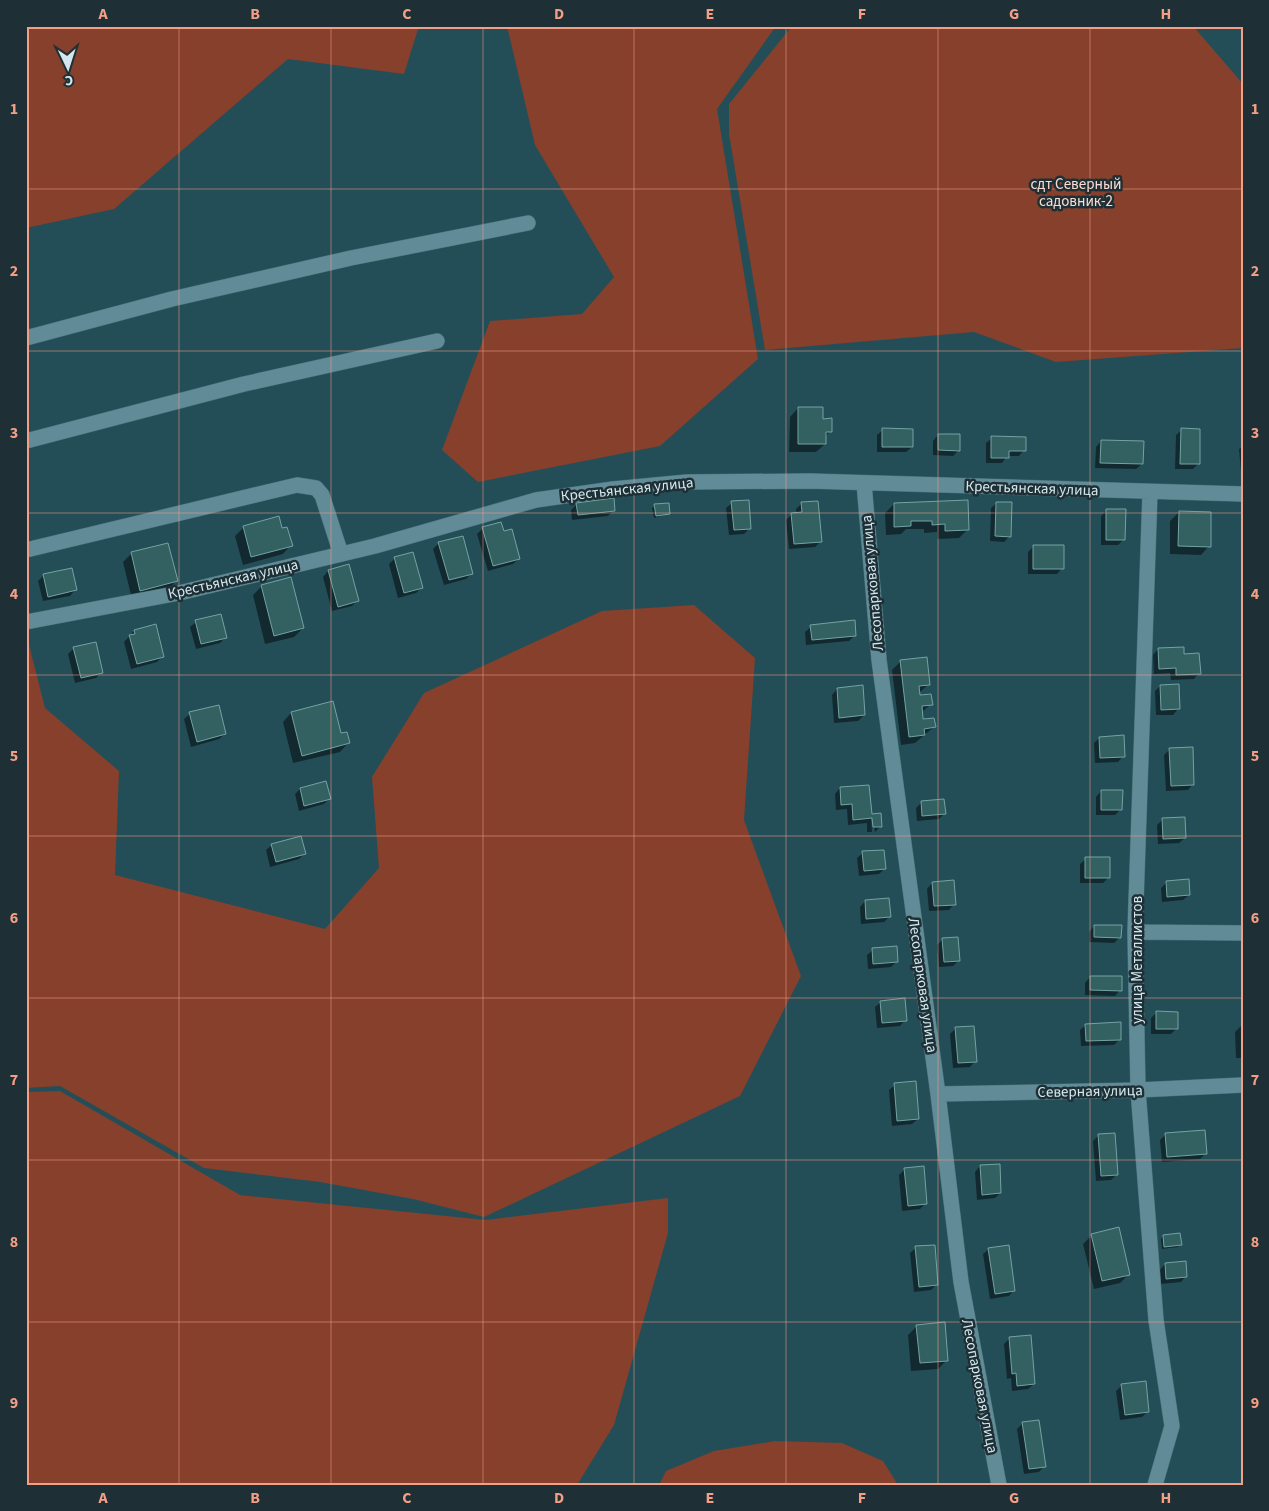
<svg xmlns="http://www.w3.org/2000/svg" width="1269" height="1511" font-family="'Source Sans 3',sans-serif">
	<style>
		.green { fill: #86402c }
		.shadow { fill: #0007 }
		.building { fill: #336162; stroke: #74a3a4 }
		.lines { fill: none; stroke-linecap: round; stroke-linejoin: round }
		.street-casing { stroke: #466d76; stroke-width: 16 }
		.street { stroke: #618b97; stroke-width: 15 }
		.grid { fill: none; stroke: #f49e86; stroke-width: 1; stroke-opacity: 0.55 }
		.labels { text-anchor: middle; stroke-width: 5; stroke-linejoin: round; paint-order: stroke }
		.park-label { font-size: 15px; fill: #fddcd3; stroke: #1e3035 }
		.street-label { font-size: 15px; fill: #d2e8ee; stroke: #1e3035 }
		.neatline { fill: none; stroke: #f49e86; stroke-width: 2 }
		.grid-label { font-size: 16px; text-anchor: middle; font-weight: bold; fill: #f49e86 }
	</style>
	<rect width="100%" height="100%" fill="#234e58"/>
	<!-- green -->
	<path class="green" d="M26,26H419L404,74L288,59L114,209L26,228Z
		M507,26H776L717,109L758,359L660,446L478,482L442,450L490,321L582,314L614,277L535,145Z
		M792,26H1193L1243,84V348L1056,362L974,332L765,350L729,134V104Z
		M694,605L755,658L744,820L801,976L740,1096L484,1217L413,1199L320,1182L204,1168L60,1086L26,1088V633L45,708L119,771L115,875L325,929L379,868L372,777L424,693L602,611Z
		M60,1091L240,1195L486,1220L668,1198V1233L614,1425L577,1485H26V1092Z
		M775,1441L842,1443L883,1461L898,1485H659L666,1471L714,1451Z"/>
	<!-- shadow -->
	<path class="shadow" d="M798,408L822,420L830,431L825,437V444L816,452H789L790,417Z
		M883,430L912,447L906,452H877V435Z
		M1182,430L1198,464L1193,469H1175L1176,435Z
		M938,435L959,450L953,456L933,455V441Z
		M992,438L1024,450L1019,456H1007L1002,463H986V443Z
		M1101,441L1142,464L1136,469L1095,468L1096,447Z
		M1243,446V472H1241L1239,449Z
		M732,503L750,528L744,534L729,535L726,508Z
		M802,503L821,541L815,547L789,549L786,520L792,514H797L796,509Z
		M997,503L1010,536L1004,542L990,541L991,508Z
		M577,504L614,510L608,516L572,520L571,510Z
		M894,504L968,529L959,538L937,539V532L924,533V529H906L901,534L886,535L885,513Z
		M655,506L669,514L654,518L652,508Z
		M1107,510L1124,539L1118,545H1101V516Z
		M1179,512L1209,546L1201,555L1170,554V521Z
		M278,518L281,530L291,545L283,554L243,565L235,536L243,528Z
		M483,528L503,533L519,559L513,564L488,571L477,534Z
		M439,543L472,573L466,579L444,585L433,549Z
		M167,544L176,581L168,590L132,599L123,562L131,554Z
		M1033,547L1062,568L1057,574H1028V552Z
		M395,558L421,588L416,593L398,598L389,564Z
		M328,571L358,600L352,606L332,611L323,577Z
		M44,575L75,590L70,596L43,601L38,581Z
		M262,586L303,628L294,637L265,644L253,595Z
		M196,622L225,638L220,643L196,649L190,627Z
		M155,626L163,656L157,662L131,669L124,642L134,631Z
		M811,627L855,635L849,641L806,645L805,632Z
		M74,648L102,672L96,678L75,683L68,654Z
		M1158,649L1183,655L1199,673L1194,679L1171,680L1170,673L1154,674L1153,655Z
		M900,662L929,684L919,693V697L931,704L921,713L922,721L934,727L915,743L901,745L892,670Z
		M1160,686L1178,709L1173,715H1156L1155,691Z
		M837,689L864,715L858,721L834,723L832,695Z
		M332,702L340,735L348,743L340,752L293,763L283,722L291,713Z
		M190,714L225,734L219,739L191,747L184,719Z
		M1099,738L1123,756L1118,762L1095,763L1094,743Z
		M1170,749L1193,784L1188,790L1166,791L1164,755Z
		M840,788L871,815L881,826L875,832L873,818H871L872,832H867V823L848,825L847,809L836,810L835,794Z
		M300,789L329,799L324,804L299,811L295,794Z
		M1101,791L1121,809L1115,815H1096V797Z
		M921,803L944,814L939,819L917,821L916,808Z
		M1163,819L1185,838L1179,843L1158,844L1157,825Z
		M272,845L304,854L299,859L270,867L266,850Z
		M863,853L884,869L879,874L859,876L857,858Z
		M1086,859L1109,877L1103,883H1080V864Z
		M1167,882L1189,895L1183,900L1162,902L1161,888Z
		M932,883L954,904L949,910L929,911L927,889Z
		M865,901L890,916L884,922L861,924L860,907Z
		M1094,926L1120,937L1114,943L1089,942V932Z
		M943,939L959,960L953,966L939,967L937,945Z
		M873,950L897,961L891,967L868,969L867,955Z
		M1090,977L1120,990L1115,996L1085,995V983Z
		M881,1002L905,1020L900,1026L877,1028L875,1007Z
		M1157,1012L1176,1029L1171,1034H1151V1018Z
		M1243,1024V1058H1236L1235,1032Z
		M1086,1025L1120,1039L1114,1045L1081,1046L1080,1030Z
		M956,1028L975,1061L970,1067L953,1068L950,1034Z
		M895,1085L918,1119L912,1124L892,1126L889,1090Z
		M1166,1134L1206,1153L1200,1159L1162,1162L1160,1140Z
		M1099,1135L1117,1174L1111,1180L1096,1181L1093,1141Z
		M980,1166L1000,1193L995,1198L977,1200L975,1172Z
		M905,1169L926,1203L920,1209L902,1211L899,1175Z
		M1092,1235L1129,1274L1120,1283L1094,1289L1083,1244Z
		M1164,1236L1180,1245L1178,1247L1162,1249L1161,1239Z
		M916,1248L937,1284L931,1290L914,1292L910,1253Z
		M989,1249L1014,1290L1009,1296L990,1299L983,1254Z
		M1165,1264L1186,1276L1181,1282L1161,1284L1160,1270Z
		M917,1326L947,1360L938,1369L911,1371L908,1335Z
		M1010,1338L1034,1384L1028,1389L1012,1391L1011,1378L1007,1379L1004,1344Z
		M1122,1385L1148,1411L1142,1417L1120,1420L1116,1391Z
		M1023,1423L1044,1466L1039,1472L1024,1474L1017,1429Z"/>
	<!-- building -->
	<path class="building" d="M798,407H823V419L832,418V432H826V444H798Z
		M882,428L913,429V447H882Z
		M1181,428L1200,429V464H1180Z
		M938,434H960V451L938,450Z
		M991,436L1026,437V451H1009V458H991Z
		M1101,440L1144,441L1143,464L1100,463Z
		M614,498L615,511L578,515L576,503Z
		M749,500L751,529L734,530L731,501Z
		M968,500L969,530L945,531V524L932,525V521H911V526L894,527V503Z
		M818,501L822,542L794,544L791,513L802,512L801,502Z
		M996,502H1012L1011,537L995,536Z
		M669,503L670,514L656,516L654,504Z
		M1106,509H1126L1125,540H1106Z
		M1179,511L1211,512V547L1178,546Z
		M279,516L282,528L287,527L293,546L251,557L243,526Z
		M501,522L504,531L512,529L520,559L493,566L482,527Z
		M463,536L473,574L449,580L438,542Z
		M168,543L178,581L140,591L131,552Z
		M1033,545H1064V569H1033Z
		M413,552L423,588L404,593L394,557Z
		M349,564L359,601L338,607L328,570Z
		M72,568L77,590L48,597L43,574Z
		M291,577L304,628L274,636L261,585Z
		M221,614L227,638L201,644L195,620Z
		M855,620L856,636L812,640L810,625Z
		M156,624L164,657L137,664L129,635L135,634L134,630Z
		M96,642L103,673L81,678L73,647Z
		M1184,647V654L1199,653L1201,674L1176,675V668L1159,669L1158,648Z
		M927,657L930,685L919,686L920,695L931,694L933,705L922,706L923,719L934,718L936,727L924,729L925,735L909,737L900,660Z
		M1179,684L1180,709L1161,710L1160,685Z
		M863,685L865,715L839,718L837,688Z
		M333,701L341,733L347,732L350,743L302,756L291,712Z
		M219,705L226,734L197,742L189,712Z
		M1124,735L1125,757L1100,758L1099,737Z
		M1193,747L1194,785L1171,786L1169,748Z
		M326,781L331,799L304,806L300,788Z
		M869,785L872,814L881,813L882,827H873L872,818L853,820L852,804L841,805L840,787Z
		M1101,790H1123L1122,810H1101Z
		M944,799L946,814L922,816L921,801Z
		M1185,817L1186,838L1163,839L1162,818Z
		M301,836L306,854L276,862L271,844Z
		M884,850L886,869L864,871L862,851Z
		M1085,857H1110V878H1085Z
		M1189,879L1190,895L1167,897L1166,881Z
		M954,880L956,905L934,906L932,882Z
		M889,898L891,917L866,919L865,900Z
		M1094,925H1122L1121,938L1094,937Z
		M958,937L960,961L944,962L942,938Z
		M897,946L898,962L873,964L872,948Z
		M1090,976H1122V991L1090,990Z
		M905,998L907,1021L882,1023L880,1001Z
		M1156,1011L1178,1012V1029H1156Z
		M1121,1022V1040L1086,1041L1085,1024Z
		M974,1026L977,1062L958,1063L955,1027Z
		M916,1081L919,1119L897,1121L894,1083Z
		M1205,1130L1207,1154L1167,1157L1165,1133Z
		M1115,1133L1118,1175L1101,1176L1098,1134Z
		M1000,1164L1001,1193L982,1195L980,1165Z
		M924,1166L927,1204L908,1206L904,1168Z
		M1119,1227L1130,1275L1102,1281L1091,1234Z
		M1180,1233L1182,1245L1164,1247L1163,1235Z
		M935,1245L938,1285L919,1287L915,1246Z
		M1009,1245L1015,1291L995,1294L988,1248Z
		M1186,1261L1187,1277L1166,1279L1165,1263Z
		M945,1322L948,1361L920,1363L916,1325Z
		M1031,1335L1035,1384L1017,1386L1016,1373L1012,1374L1009,1337Z
		M1146,1381L1149,1412L1125,1415L1121,1384Z
		M1039,1420L1046,1467L1029,1469L1022,1422Z"/>
	<g class="lines">
		<!-- street casing -->
		<g class="street-casing">
			<path id="street" d="M26,338L172,299L351,258L528,223
				M26,441L244,384L437,341
				M864,483L879,660L938,1094L961,1282L999,1485
				M1150,492L1135,932L1138,1090L1156,1320L1172,1426L1155,1485
				M26,550L297,485L316,488L322,495L341,554
				M26,622L179,593L375,546L536,500L613,489L687,482L810,481L1243,494
				M1135,932L1243,933
				M938,1094L1138,1090L1243,1085"/>
		</g>
		<!-- street -->
		<use href="#street" class="street"/>
	</g>
	<!-- grid -->
	<path class="grid" d="M179,26V1485M331,26V1485M483,26V1485M634,26V1485M786,26V1485M938,26V1485M1090,26V1485M26,189H1243M26,351H1243M26,513H1243M26,675H1243M26,836H1243M26,998H1243M26,1160H1243M26,1322H1243"/>
	<g class="labels">
		<!-- park labels -->
		<g class="park-label">
			<text x="1076" y="189">сдт Северный<tspan x="1076" dy="17">садовник-2</tspan></text>
		</g>
		<!-- street labels -->
		<g class="street-label">
			<text transform="translate(1032 488) rotate(2)" y="5">Крестьянская улица</text>
			<text transform="translate(627 489) rotate(-6)" y="5">Крестьянская улица</text>
			<text transform="translate(233 579) rotate(-13)" y="5">Крестьянская улица</text>
			<text transform="translate(872 583) rotate(-95)" y="5">Лесопарковая улица</text>
			<text transform="translate(1137 960) rotate(-90)" y="5">улица Металлистов</text>
			<text transform="translate(923 985) rotate(82)" y="5">Лесопарковая улица</text>
			<text transform="translate(1090 1091) rotate(-1)" y="5">Северная улица</text>
			<text transform="translate(980 1386) rotate(79)" y="5">Лесопарковая улица</text>
		</g>
	</g>
	<!-- border -->
	<rect width="1269" height="1511" fill="none" stroke="#1e3035" stroke-width="55"/>
	<!-- north arrow -->
	<g transform="translate(68 68) rotate(176)" stroke="#1e3035" stroke-width="4" paint-order="stroke">
	<path d="M0-4L9 19L0 12L-9 19Z" fill="#d2e8ee"/>
	<text y="-8" font-size="14" font-weight="bold" text-anchor="middle" fill="#d2e8ee">С</text>
	</g>
	<rect x="28" y="28" width="1214" height="1456" class="neatline"/>
	<g class="grid-label">
		<text x="103" y="19">A</text>
		<text x="255" y="19">B</text>
		<text x="407" y="19">C</text>
		<text x="559" y="19">D</text>
		<text x="710" y="19">E</text>
		<text x="862" y="19">F</text>
		<text x="1014" y="19">G</text>
		<text x="1166" y="19">H</text>
		<text x="14" y="114">1</text>
		<text x="1255" y="114">1</text>
		<text x="14" y="276">2</text>
		<text x="1255" y="276">2</text>
		<text x="14" y="438">3</text>
		<text x="1255" y="438">3</text>
		<text x="14" y="599">4</text>
		<text x="1255" y="599">4</text>
		<text x="14" y="761">5</text>
		<text x="1255" y="761">5</text>
		<text x="14" y="923">6</text>
		<text x="1255" y="923">6</text>
		<text x="14" y="1085">7</text>
		<text x="1255" y="1085">7</text>
		<text x="14" y="1247">8</text>
		<text x="1255" y="1247">8</text>
		<text x="14" y="1408">9</text>
		<text x="1255" y="1408">9</text>
		<text x="103" y="1503">A</text>
		<text x="255" y="1503">B</text>
		<text x="407" y="1503">C</text>
		<text x="559" y="1503">D</text>
		<text x="710" y="1503">E</text>
		<text x="862" y="1503">F</text>
		<text x="1014" y="1503">G</text>
		<text x="1166" y="1503">H</text>
	</g>
</svg>
